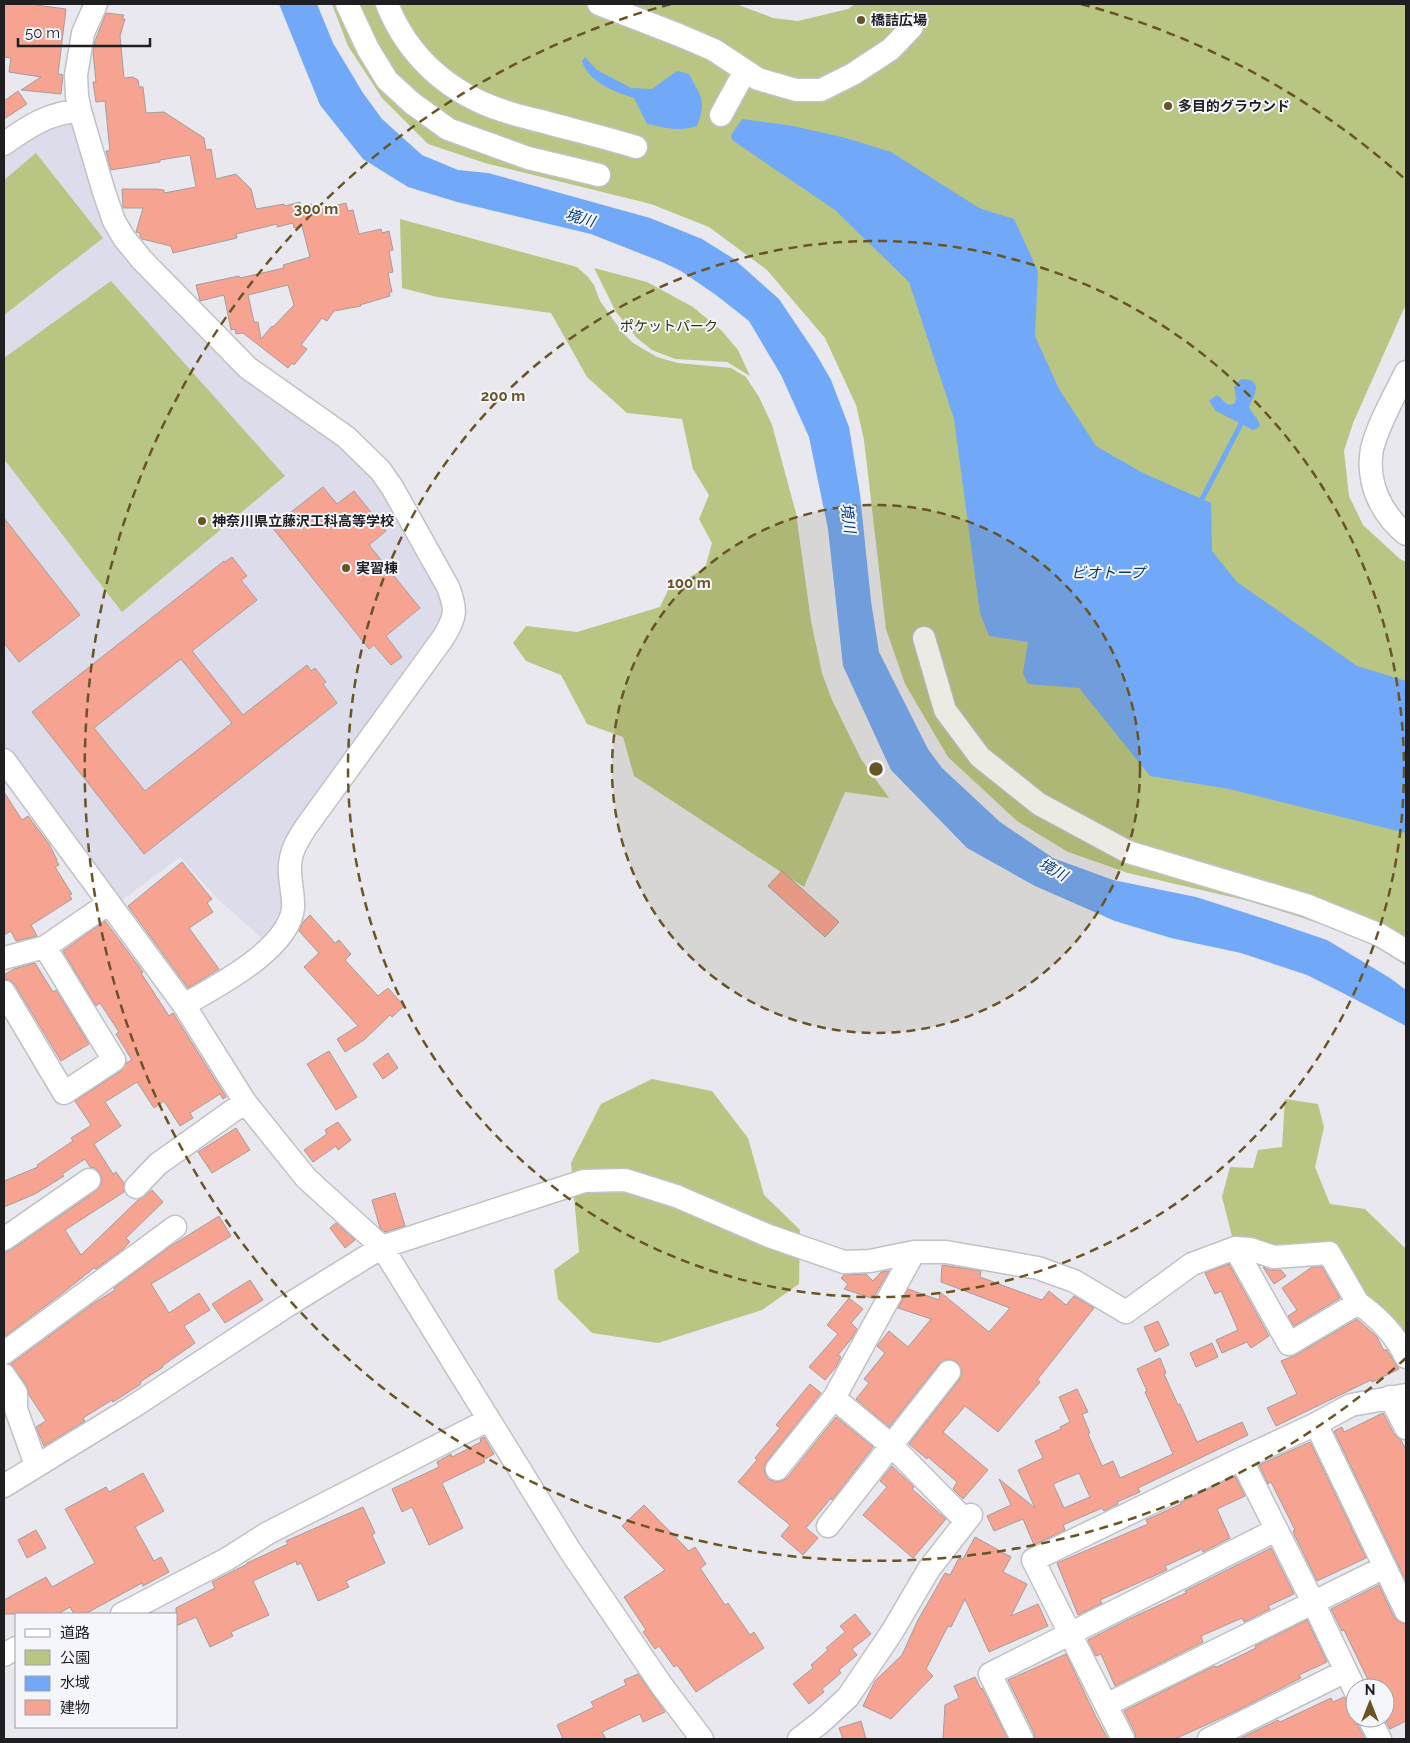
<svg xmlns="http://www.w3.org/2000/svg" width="1410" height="1743" font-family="Raleway,'Noto Sans JP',sans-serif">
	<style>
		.built { fill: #dddcea }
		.green { fill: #b9c583 }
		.water { fill: #71a9f8 }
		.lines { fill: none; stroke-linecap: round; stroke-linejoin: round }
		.stream { stroke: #71a9f8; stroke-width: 5 }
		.building { fill: #f7a392; stroke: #a49d9c; fill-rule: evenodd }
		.minor-casing { stroke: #c1c1c7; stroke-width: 25 }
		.minor { stroke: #fff; stroke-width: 22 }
		.ring { fill: none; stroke: #695423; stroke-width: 2.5; stroke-dasharray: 9 6 }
		.poi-dot { fill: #695423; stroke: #f5f5fc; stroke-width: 2 }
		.labels { text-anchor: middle; stroke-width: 4; stroke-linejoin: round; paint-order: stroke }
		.poi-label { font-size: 14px; font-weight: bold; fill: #1f1f21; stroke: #f5f5fc; text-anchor: start }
		.park-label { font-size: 14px; fill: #2f3509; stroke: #f5f5fc }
		.water-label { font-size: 15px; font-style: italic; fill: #033c81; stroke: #f5f5fc }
		.centre { fill: #695423; stroke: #f5f5fc; stroke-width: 2.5 }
		.ring-label { font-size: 15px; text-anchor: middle; font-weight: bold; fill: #695423; stroke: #f5f5fc; stroke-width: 4; stroke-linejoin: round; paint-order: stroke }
	</style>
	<rect width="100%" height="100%" fill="#e8e8ee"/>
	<!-- built -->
	<path class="built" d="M65,122L74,125L107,226L117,249L145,276L337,439L378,484L445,603L441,625L304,819L283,918L267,943L218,899L180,857L121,901L4,745V154L28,135Z"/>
	<!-- green -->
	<path class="green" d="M332,4H736L773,18L798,21L848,9L855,4H1406V304L1353,423L1344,451L1349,496L1363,525L1400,559L1406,562V966L1369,941L1303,918L1249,901L1128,873L1068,852L1017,821L948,757L905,684L886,629L864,440L856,405L825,338L767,270L709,227L651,204L485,163L428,144L382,98L348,46Z
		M36,153L103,238L4,315V180Z
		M400,219L577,267L588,277L594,285L600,301L622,332L633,343L657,357L678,363L731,368L746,377L759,397L772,425L796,513L811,621L822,673L832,700L861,759L889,798L845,792L804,887L634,776L623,737L587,724L561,675L526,661L513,643L526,626L577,632L660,607L668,590L705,568L712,543L699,519L709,495L693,469L682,419L627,413L587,377L551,313L437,297L402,288Z
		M594,268L647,282L693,307L722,331L738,350L750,376L727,362L675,359L652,350L637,338L616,312Z
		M111,281L285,476L122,612L4,459V358Z
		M652,1079L712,1091L748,1138L764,1195L800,1230L799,1284L762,1310L658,1343L592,1333L558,1299L554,1270L579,1252L571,1163L601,1104Z
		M1285,1099L1318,1104L1324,1127L1315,1167L1330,1204L1365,1209L1406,1249V1357L1329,1253L1235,1248L1222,1197L1230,1167L1253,1168L1258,1150L1282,1147Z"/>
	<!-- water -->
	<path class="water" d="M279,4H317L333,43L363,93L382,119L422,155L458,170L488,173L650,218L702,239L734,259L779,299L816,354L831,380L849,427L860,494L871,601L879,652L928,749L942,768L1000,822L1053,858L1113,880L1196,897L1271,921L1327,940L1390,978L1406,990V1026L1341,992L1307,975L1241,953L1171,938L1115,921L1035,886L967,848L891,770L843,666L828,529L809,437L781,375L749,321L716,295L681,271L662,262L591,234L457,202L408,187L363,159L320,105Z
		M585,57L597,70L631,88L652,89L677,71L689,74C701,97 707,100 697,126C678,132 666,128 647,124L634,98C615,92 588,82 582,61Z
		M742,119L793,126L846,138L891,152L979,208L1014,219L1038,271L1035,336L1059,389L1096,446L1143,473L1211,503L1212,551L1237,582L1357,666L1406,681V871L1405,870L1406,833L1229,789L1150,776L1079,688L1028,684L1023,673L1028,642L989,636L980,613L954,419L909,282L835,210L732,140L731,135Z
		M1241,379C1262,378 1257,393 1249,406C1251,413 1258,418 1260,425L1258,428L1253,430L1216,411L1209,401L1217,395C1224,399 1225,408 1235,403L1236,398L1234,387Z"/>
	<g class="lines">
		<!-- stream -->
		<path class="stream" d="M1202,499L1241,424"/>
	</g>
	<!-- building -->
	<path class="building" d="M4,4H36V5L66,9L58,74L63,75L61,94L21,90L41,77L9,72L11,58L4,57Z
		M106,13L124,15L122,19H125L120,36L124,78L133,77L138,80L139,87H143L146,113L164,112L204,138L206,150L211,149L216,179L236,174L251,189L256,209L284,204V206L300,202L301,206L312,204L314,211L346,203L348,211L353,210L359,234L381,229L382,233L389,231L393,250L389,251L393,272L388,273L392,292H389L390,296L360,305L361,306L334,311L327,321L322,318L301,345L307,349L294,365L292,363L288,368L243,333L236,334L235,329L231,330L224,295L200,301L196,285L239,276L240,278L284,268L283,265L310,257L302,226L294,228L293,223L277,227V224L236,234L237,238L173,253L171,246L142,239L140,236V233L136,232L143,208H123L122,189H156L164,190V193L196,187L190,155L160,160V162L111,170L106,151H110L105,101L96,102L93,82H96L93,52L95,41ZM288,285L294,305L273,327L272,326L261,339L258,322H254L248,295Z
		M18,91L27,104L4,119V101Z
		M323,487L337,504L354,491L386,531L369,545L420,608L386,636L402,657L391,665L374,645L369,649L272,527Z
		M4,518L80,615L19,662L4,643Z
		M232,557L247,576L241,580L257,600L192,651L243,715L307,665L311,671L315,668L326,682L323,684L337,703L144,854L32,712L224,561L225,562ZM181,659L232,723L145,791L94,728Z
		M4,792L22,820L28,816L49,844L57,860H56L59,865L55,867L72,894L69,895L72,899L31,925L37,936L16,941L11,931L4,935Z
		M182,862L212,899L207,903L213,912L189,928L219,969L188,988L128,906Z
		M782,871L839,922L825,937L768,886Z
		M310,915L335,943L339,940L351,954L345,960L378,996L388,988L404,1006L392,1017L390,1015L364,1040L345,1052L337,1039L358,1026L304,967L319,953L299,931L303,922Z
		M105,921L143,972L141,973L169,1016L173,1013L226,1097L223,1099L220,1094L190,1113L193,1118L180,1126L164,1101L154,1108L137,1082L105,1102L121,1126L94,1144L113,1174L116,1172L124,1183V1192L65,1230L81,1255L138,1200L145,1196L152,1190L163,1202L126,1238L130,1242L122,1250L96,1269L94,1268L64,1292L4,1337V1253L11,1250L96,1191L101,1185L102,1179L100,1173L95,1168L90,1167L85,1159L62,1174L64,1176L35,1194L4,1207V1181L38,1167L37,1165L73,1141L71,1138L90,1126L91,1125L75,1101L121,1071L126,1063L132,1060L116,1034L119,1032L100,1003L96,1006L63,951Z
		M35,963L53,992L56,990L89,1044L61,1061L15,985L10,980L4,979V975L14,969Z
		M329,1051L357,1097L336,1110L307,1064Z
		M388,1053L398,1068L383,1079L373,1064Z
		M338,1122L351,1140L338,1150L336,1146L313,1162L304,1150L327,1134L325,1130Z
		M236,1128L250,1150L212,1173L198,1152Z
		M395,1193L405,1226L385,1232L380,1228L372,1200Z
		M219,1216L231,1236L151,1284L169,1313L199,1293L210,1310L184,1326L195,1343L162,1366L163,1367L140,1382L141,1384L113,1402L112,1400L83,1418L85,1421L44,1446L36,1427L46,1421L29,1395L27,1386L11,1364L94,1303L115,1290L114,1288L171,1246Z
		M336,1223L355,1240L345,1248L330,1228Z
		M1229,1264L1269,1336L1251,1348L1247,1342L1222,1353L1216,1340L1238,1330L1221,1291L1215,1294L1205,1273Z
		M942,1265L981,1271L980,1277L1042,1300L1049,1291L1066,1305L1074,1296L1094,1308L1037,1380L1040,1382L998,1432L965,1406L943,1432L988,1470L963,1499L953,1489L957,1482L928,1457L927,1459L909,1444L959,1380L962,1373L961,1368L957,1362L950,1359L945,1360L939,1364L889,1427L856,1399L869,1383L864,1379L885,1353L877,1346L889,1331L908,1347L931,1319L898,1308L908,1289L939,1300L940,1292L989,1332L1010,1308L941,1282Z
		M1263,1267L1270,1270H1281L1286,1276L1274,1284Z
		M1312,1267H1322L1340,1298L1294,1326L1288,1316L1297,1310L1282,1288Z
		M889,1271L875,1295L871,1298L844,1289L848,1284L841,1278L844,1275L866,1274L873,1281L881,1272Z
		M250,1280L263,1300L225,1323L212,1304Z
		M849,1298L863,1309L851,1323L857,1329L852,1338L838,1355L841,1357L836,1367L825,1380L809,1367L838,1334L827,1325Z
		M1357,1319L1377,1337L1384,1351L1386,1349L1399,1369L1372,1382L1371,1380L1276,1426L1267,1408L1297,1394L1281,1361L1296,1355Z
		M1158,1321L1169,1345L1155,1352L1144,1327Z
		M1212,1343L1218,1357L1196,1367L1190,1353Z
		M1160,1358L1166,1373L1164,1374L1178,1405L1180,1404L1197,1442L1242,1422L1248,1435L1138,1488L1140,1492L1117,1502L1118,1504L1104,1511L1102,1508L1063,1525L1065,1530L1034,1545L1023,1519L994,1531L987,1516L1011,1505L999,1479L1035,1508L1018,1470L1043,1458L1035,1441L1061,1429L1060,1427L1070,1422L1059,1397L1077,1389L1088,1412L1082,1414L1090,1433L1088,1434L1102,1466L1113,1461L1120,1478L1173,1454L1145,1392L1147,1391L1137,1369ZM1079,1473L1090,1497L1064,1508L1053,1484Z
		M810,1384L821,1393L767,1461L764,1467L765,1474L768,1479L775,1482L782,1481L787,1478L836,1417L873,1447L832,1500L831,1498L806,1528L818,1538L803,1555L781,1536L790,1525L738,1482L757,1460L755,1458L780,1428L776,1425Z
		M1383,1413L1394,1434L1401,1440L1406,1450V1581L1334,1431L1342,1427L1344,1432Z
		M484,1437L494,1454L483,1460L485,1462L442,1483L463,1528L429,1545L412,1507L402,1512L392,1489L439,1467L437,1462L451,1454L452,1457L481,1442L480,1439Z
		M1310,1442L1366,1558L1317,1581L1295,1536L1293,1531L1295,1530L1271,1482L1268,1484L1259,1465Z
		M892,1466L914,1487L912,1489L946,1519L913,1558L863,1515L887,1487L880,1481Z
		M143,1473L164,1511L135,1527L154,1561L161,1557L169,1572L143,1586L142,1583L85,1614H74L70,1607L58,1614H4V1600L46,1577L52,1587L95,1563L65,1509L106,1487L109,1492Z
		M1235,1476L1245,1496L1217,1509L1230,1538L1203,1552L1202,1549L1165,1566L1167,1570L1100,1600L1102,1603L1078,1615L1057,1563L1148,1524L1146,1520L1181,1504L1180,1503Z
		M644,1505L689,1551L695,1547L706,1564L700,1568L725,1605L728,1603L750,1635L754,1632L764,1648L696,1692L677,1665L674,1667L659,1646L655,1649L643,1632L646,1630L624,1597L665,1570L622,1526Z
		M363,1507L375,1533L372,1535L385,1563L346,1581L349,1587L318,1601L301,1563L297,1565L296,1561L253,1581L269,1615L231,1632L233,1636L210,1647L196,1617L176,1626V1608L215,1588L212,1582L247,1564V1563L288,1544L286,1541Z
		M36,1530L46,1548L27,1558L18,1540Z
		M975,1537L1011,1557L1003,1572L1027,1584L1011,1616L1038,1604L1048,1626L989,1652L965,1599L951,1627L948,1626L926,1669L933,1676L891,1719L863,1706L875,1681L902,1655L918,1620L945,1573L950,1575L959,1558L963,1559Z
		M1271,1548L1294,1594L1268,1606L1270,1609L1244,1622L1242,1618L1201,1636L1203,1642L1115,1686L1101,1654L1096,1656L1088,1640L1129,1619L1186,1593L1185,1591Z
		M1379,1585L1394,1617L1399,1622L1406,1624V1721L1390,1729L1385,1720V1688H1372L1344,1630L1342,1631L1331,1609Z
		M855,1614L871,1634L852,1649L857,1655L839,1670L841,1673L822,1689L824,1692L809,1704L793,1684L813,1668L811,1665L828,1650L826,1648L845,1632L840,1626Z
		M1307,1620L1327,1662L1299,1675L1301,1678L1234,1712L1175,1739H1136L1135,1733L1124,1711L1214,1666L1217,1667L1256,1648L1255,1646Z
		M1066,1654L1096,1717L1108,1739H1035L1034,1733L1008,1680Z
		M638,1674L665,1712L643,1722L640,1714L602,1732L606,1739H563L557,1725L594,1707L591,1702L626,1685L624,1680Z
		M975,1677L981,1689L982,1688L1008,1739H943L945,1705L959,1698L954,1686Z
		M1344,1697L1348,1701L1355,1703V1725L1357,1723L1365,1739H1239L1278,1720L1280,1722L1331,1698L1333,1702Z
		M861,1721L866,1739H843L839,1728Z"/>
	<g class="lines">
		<!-- minor casing -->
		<g class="minor-casing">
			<path id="minor" d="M96,4L83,33L76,75L77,96L80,111L104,192L114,221L124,238L142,260L248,368L346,437L380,470L392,487L448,587C457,610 456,617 443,638L306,827C300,837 293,846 291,858C287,874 294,891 293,908C289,949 217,986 184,1005
				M347,4L368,49L387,80L412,103L448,129L528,158L599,175
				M387,4C408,57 450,94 504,111C518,116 533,119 548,123C578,131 607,138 636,147
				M599,4L679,35L714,50L758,79L796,90H821L853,74L891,49L912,27
				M721,115L745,71
				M4,144C27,127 50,112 80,111
				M1406,372C1395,395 1378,424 1372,449C1366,482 1381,514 1406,534
				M924,638L945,710L980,757L1039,804L1128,852L1306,905L1380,935L1406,951
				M4,760L184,1005L245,1102L306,1178L382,1247L569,1549L662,1686L702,1739
				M4,958L45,947L109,903
				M4,992L64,1093L114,1060L45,947
				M136,1187L158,1164L245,1102
				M4,1239L89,1180
				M1235,1248L1250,1249L1274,1257L1329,1253L1358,1303
				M4,1353L175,1227
				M4,1375L16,1393V1409L36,1465
				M1390,1397L1406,1428
				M834,1398L892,1446L966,1521
				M1316,1424L1406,1611
				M1241,1459L1313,1602L1355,1690
				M777,1469L834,1398L914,1252
				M4,1486L131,1408L285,1307L382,1247L584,1181L625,1180L676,1196L769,1236L844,1262L870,1261L914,1252H946L1038,1268L1074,1281L1126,1312L1192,1264L1235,1248L1289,1344L1358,1303C1378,1317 1396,1336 1406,1357
				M828,1526L949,1372
				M122,1614L227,1559L268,1533L488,1420
				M4,1655L16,1648
				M1106,1705L1385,1567
				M1369,1718L1380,1739
				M799,1739L820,1723L848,1697L892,1632L929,1569L971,1515
				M1022,1739L990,1674L1276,1530
				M1123,1739L1033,1560L1241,1459L1316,1424L1351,1405L1406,1395
				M1209,1739L1346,1671"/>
		</g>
		<!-- minor -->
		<use href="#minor" class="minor"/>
	</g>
	<!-- distance rings -->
	<circle cx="876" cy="769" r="264" fill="#695423" fill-opacity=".12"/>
	<g class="ring">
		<circle cx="876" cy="769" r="264"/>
		<circle cx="876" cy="769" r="528"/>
		<path d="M1406 1358A792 792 0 1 1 671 4M1081 4A792 792 0 0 1 1406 180"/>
	</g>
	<!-- markers -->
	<g class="poi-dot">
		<circle cx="861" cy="20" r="5"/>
		<circle cx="1168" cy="106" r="5"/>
		<circle cx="202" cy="521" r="5"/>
		<circle cx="346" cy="568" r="5"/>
	</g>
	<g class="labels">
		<!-- poi labels -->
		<g class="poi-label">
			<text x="871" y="25">橋詰広場</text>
			<text x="1178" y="111">多目的グラウンド</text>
			<text x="212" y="526">神奈川県立藤沢工科高等学校</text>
			<text x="356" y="573">実習棟</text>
		</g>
		<!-- park labels -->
		<g class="park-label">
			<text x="669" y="331">ポケットパーク</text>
		</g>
		<!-- water labels -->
		<g class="water-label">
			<text transform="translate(580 218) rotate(16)" y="5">境川</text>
			<text transform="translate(848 518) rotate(82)" y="5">境川</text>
			<text x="1108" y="578">ビオトープ</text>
			<text transform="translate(1053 870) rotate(29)" y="5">境川</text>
		</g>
	</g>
	<circle cx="876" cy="769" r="8" class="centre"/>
	<g class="ring-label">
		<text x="316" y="214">300 m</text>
		<text x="503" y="401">200 m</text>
		<text x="689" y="588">100 m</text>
	</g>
	<!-- border -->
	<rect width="1410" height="1743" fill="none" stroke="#1f1f21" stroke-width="10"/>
	<!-- legend -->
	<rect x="15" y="1613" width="162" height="115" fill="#f5f5fc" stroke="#9f9fa4"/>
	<rect x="25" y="1629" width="25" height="8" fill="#ffffff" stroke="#9f9fa4"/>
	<text x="60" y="1638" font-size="15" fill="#1f1f21">道路</text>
	<rect x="25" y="1650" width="25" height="15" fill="#b9c583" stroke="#9f9fa4"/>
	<text x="60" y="1663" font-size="15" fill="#1f1f21">公園</text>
	<rect x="25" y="1676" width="25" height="15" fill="#71a9f8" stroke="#9f9fa4"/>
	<text x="60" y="1688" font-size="15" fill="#1f1f21">水域</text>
	<rect x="25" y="1700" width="25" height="15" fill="#f7a392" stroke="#9f9fa4"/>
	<text x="60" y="1713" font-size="15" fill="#1f1f21">建物</text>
	<!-- north arrow -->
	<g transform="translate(1370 1703)"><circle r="24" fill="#f5f5fc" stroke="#9f9fa4"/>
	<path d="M0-4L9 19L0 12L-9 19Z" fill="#695423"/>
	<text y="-8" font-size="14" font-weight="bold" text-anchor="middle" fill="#1f1f21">N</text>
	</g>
	<!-- scale -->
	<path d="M18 38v8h132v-8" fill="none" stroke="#1f1f21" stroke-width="2.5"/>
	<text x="25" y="38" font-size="15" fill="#1f1f21" stroke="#f5f5fc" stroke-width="4" paint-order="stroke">50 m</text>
</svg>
